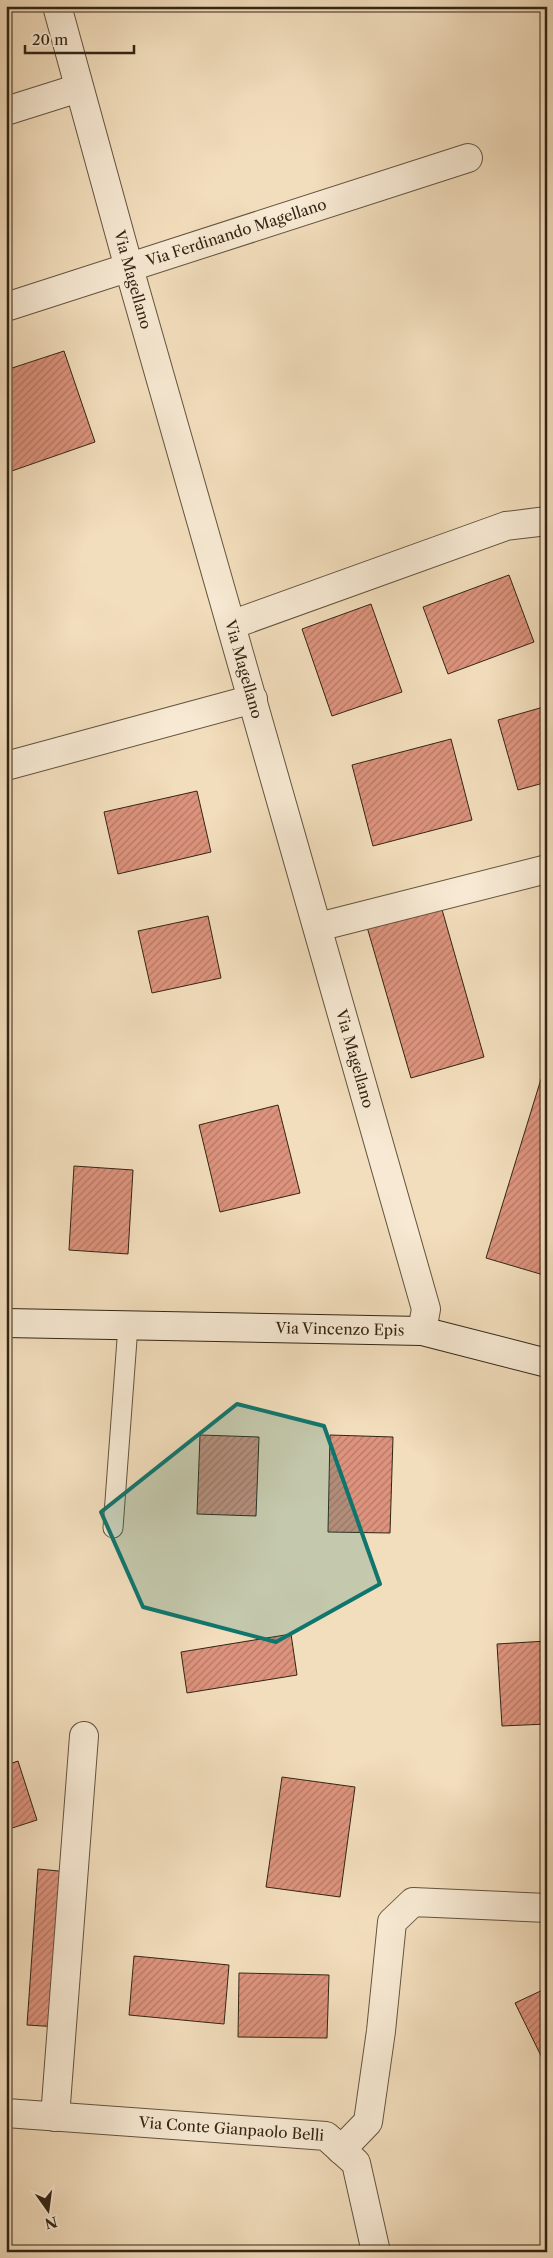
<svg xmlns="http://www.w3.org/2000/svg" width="553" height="2258" font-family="'Libre Caslon Text',serif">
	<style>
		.building { fill: url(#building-hatch); stroke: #332514 }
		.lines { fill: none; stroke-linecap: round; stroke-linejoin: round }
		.lane-casing { stroke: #63533e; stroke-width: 21 }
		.street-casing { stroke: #63533e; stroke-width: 30 }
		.secondary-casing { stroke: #332514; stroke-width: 30 }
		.lane { stroke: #f7e9d3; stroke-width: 19 }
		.street { stroke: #f7e9d3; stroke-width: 28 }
		.secondary { stroke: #f7e9d3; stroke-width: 28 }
		.marked { fill: #0f766e; fill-opacity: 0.2; stroke: #0f766e; stroke-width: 4; stroke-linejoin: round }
		.labels { text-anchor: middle; stroke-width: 5; stroke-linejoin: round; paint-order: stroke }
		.street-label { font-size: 15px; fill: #332514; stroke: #f7e9d3 }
	</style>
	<defs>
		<pattern id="building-hatch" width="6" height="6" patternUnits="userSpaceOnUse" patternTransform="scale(1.25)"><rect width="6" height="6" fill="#dd937d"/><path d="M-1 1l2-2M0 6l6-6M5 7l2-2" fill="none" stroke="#b47865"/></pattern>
	</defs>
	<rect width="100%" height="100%" fill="#f2ddbc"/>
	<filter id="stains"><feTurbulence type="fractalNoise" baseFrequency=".004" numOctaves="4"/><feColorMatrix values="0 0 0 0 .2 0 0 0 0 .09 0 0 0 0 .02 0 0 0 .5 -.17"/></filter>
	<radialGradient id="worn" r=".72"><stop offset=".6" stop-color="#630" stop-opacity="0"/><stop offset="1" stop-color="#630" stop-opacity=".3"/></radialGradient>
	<!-- building -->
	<path class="building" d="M64,351L95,442L6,473V370Z
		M509,575L534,642L448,674L423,607Z
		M371,604L402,692L332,716L302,629Z
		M547,706V782L518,790L498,720Z
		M451,739L472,820L373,846L352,765Z
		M197,791L211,852L118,874L104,812Z
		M441,906L484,1057L411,1078L367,927Z
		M208,916L221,978L152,993L138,931Z
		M541,1079L547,1080V1276L486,1258Z
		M278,1105L300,1193L220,1212L199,1125Z
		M74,1166L133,1170L128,1254L69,1250Z
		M200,1435L259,1437L256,1516L197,1514Z
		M330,1435L393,1437L390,1533L328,1532Z
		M291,1634L297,1675L187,1693L181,1652Z
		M547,1641V1724L502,1726L497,1644Z
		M18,1761L37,1820L6,1830V1765Z
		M282,1777L355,1787L340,1897L266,1887Z
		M38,1869L69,1872L59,2027L27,2025Z
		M134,1956L229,1965L224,2024L129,2015Z
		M239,1973L329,1975L327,2038L238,2037Z
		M547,1988V2068L515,2003Z"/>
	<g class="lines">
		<!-- lane casing -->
		<g class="lane-casing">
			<path id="lane" d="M113,1528L128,1326"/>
		</g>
		<!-- street casing -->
		<g class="street-casing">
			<g id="street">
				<path id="s1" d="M57,6L129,268L426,1309L422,1331"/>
				<path d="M6,111L79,88"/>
				<path id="s2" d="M6,307L468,158"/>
				<path d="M231,625L506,526L547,521"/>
				<path d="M6,766L253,699"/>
				<path d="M318,927L547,869"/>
				<path id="s3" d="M6,2113L326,2136L356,2163L376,2252"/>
				<path d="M55,2117L84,1736"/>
				<path d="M341,2150L368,2122L381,2031L392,1922L413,1902L547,1908"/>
			</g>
		</g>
		<!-- secondary casing -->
		<g class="secondary-casing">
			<g id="secondary">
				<path id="s4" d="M6,1323L422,1331L547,1363"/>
			</g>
		</g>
		<!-- lane -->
		<use href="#lane" class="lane"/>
		<!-- street -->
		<use href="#street" class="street"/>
		<!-- secondary -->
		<use href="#secondary" class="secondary"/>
	</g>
	<!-- marked area -->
	<path class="marked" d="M237,1404L324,1426L380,1584L276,1642L143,1607L101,1512Z"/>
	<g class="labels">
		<!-- street labels -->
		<g class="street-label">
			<text dy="5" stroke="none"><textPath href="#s2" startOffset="242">Via Ferdinando Magellano</textPath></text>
			<text dy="5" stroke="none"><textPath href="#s1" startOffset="284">Via Magellano</textPath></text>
			<text dy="5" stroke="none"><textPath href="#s1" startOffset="689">Via Magellano</textPath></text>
			<text dy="5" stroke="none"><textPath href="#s1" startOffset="1094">Via Magellano</textPath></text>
			<text dy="5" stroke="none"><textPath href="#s4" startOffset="334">Via Vincenzo Epis</textPath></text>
			<text dy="5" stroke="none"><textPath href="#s3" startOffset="226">Via Conte Gianpaolo Belli</textPath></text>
		</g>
	</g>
	<!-- margin -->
	<rect width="553" height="2258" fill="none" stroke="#f2ddbc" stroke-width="25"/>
	<rect x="8" y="8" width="538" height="2243" fill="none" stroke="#332514" stroke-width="2.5"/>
	<rect x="12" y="12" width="528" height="2233" fill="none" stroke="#332514"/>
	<!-- north arrow -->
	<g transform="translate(48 2210) rotate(166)" stroke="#f7e9d3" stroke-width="4" paint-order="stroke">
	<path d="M0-4L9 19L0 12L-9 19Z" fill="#332514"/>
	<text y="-8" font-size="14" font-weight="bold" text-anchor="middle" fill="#332514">N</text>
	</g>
	<!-- scale -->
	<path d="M25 45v8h109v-8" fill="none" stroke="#332514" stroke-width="2.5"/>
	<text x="32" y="45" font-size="15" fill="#332514" stroke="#f7e9d3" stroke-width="4" paint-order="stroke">20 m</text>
	<rect width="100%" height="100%" filter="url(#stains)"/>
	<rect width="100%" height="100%" fill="url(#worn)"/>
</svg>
